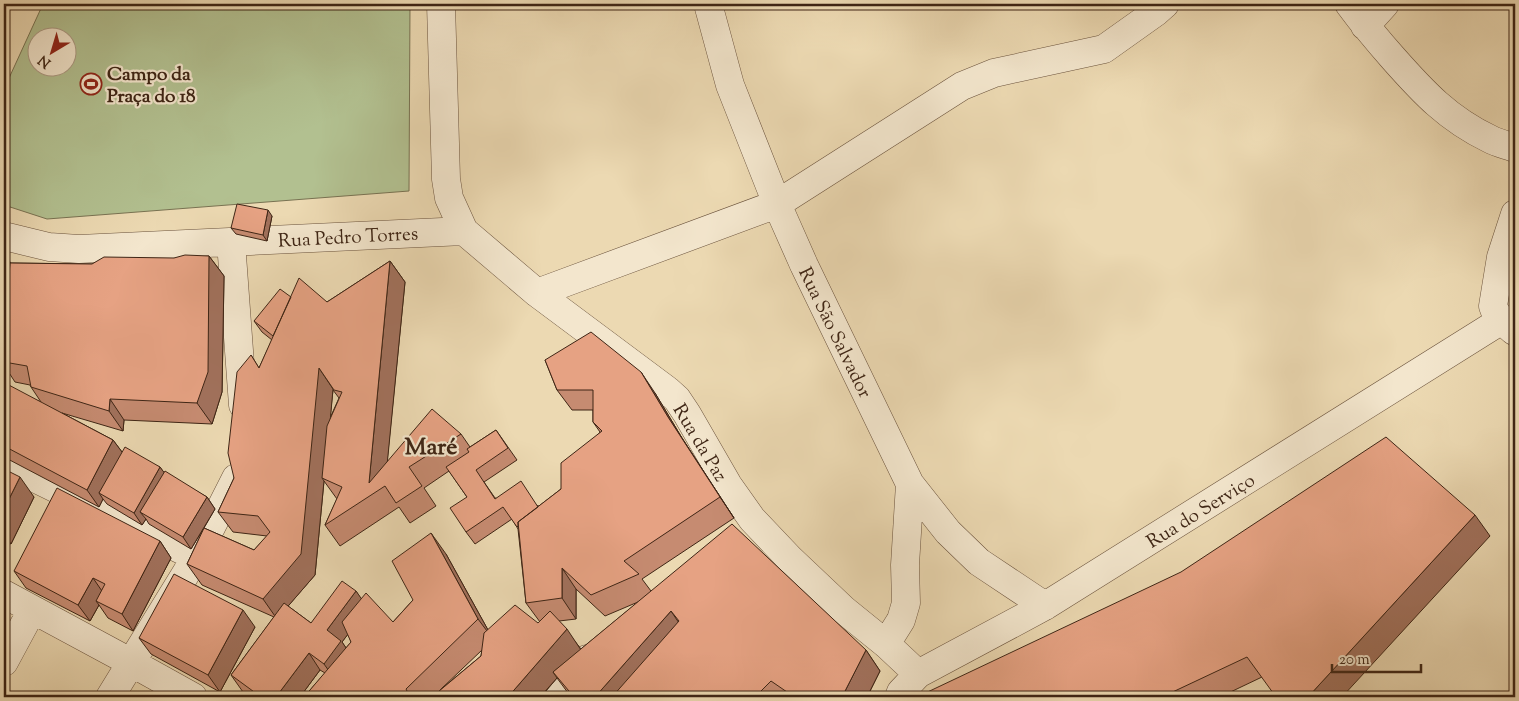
<svg xmlns="http://www.w3.org/2000/svg" width="1519" height="701" font-family="'Sorts Mill Goudy',serif">
	<style>
		.green { fill: #b2c090; stroke: #787252; fill-rule: evenodd }
		.lines { fill: none; stroke-linecap: round; stroke-linejoin: round }
		.minor-casing { stroke: #6a523c; stroke-width: 29 }
		.minor { stroke: #f3e6cd; stroke-width: 28 }
		.wall { fill: #c68b71; stroke: #3e2515; fill-rule: evenodd }
		.shaded-wall { fill: #a1715c; stroke: #3e2515 }
		.building { fill: #e6a283; stroke: #3e2515 }
		.labels { text-anchor: middle; stroke-width: 4.5; stroke-linejoin: round; paint-order: stroke }
		.poi-label { font-size: 19px; font-weight: bold; fill: #3e2515; stroke: #f3e6cd; text-anchor: start }
		.street-label { font-size: 19px; fill: #3e2515; stroke: #f3e6cd }
		.district-label { font-size: 24px; font-weight: bold; fill: #3e2515; stroke: #f3e6cd }
	</style>
	<rect width="100%" height="100%" fill="#ecd9b2"/>
	<filter id="stains"><feTurbulence type="fractalNoise" baseFrequency=".004" numOctaves="4"/><feColorMatrix values="0 0 0 0 .2 0 0 0 0 .09 0 0 0 0 .02 0 0 0 .5 -.17"/></filter>
	<radialGradient id="worn" r=".72"><stop offset=".6" stop-color="#630" stop-opacity="0"/><stop offset="1" stop-color="#630" stop-opacity=".3"/></radialGradient>
	<!-- green -->
	<path class="green" d="M43,4H410L409,191L47,219L4,205V89ZM38,38H68V68H38Z"/>
	<g class="lines">
		<!-- minor casing -->
		<g class="minor-casing">
			<path id="minor" d="M441,4L446,179L449,198L464,231L537,293L667,390L677,399L687,414L728,485L752,519L789,558L844,610L886,644L918,674
				M708,4L730,85L777,204L804,265L910,484L948,532L979,562L1045,606
				M1349,4C1363,23 1377,40 1393,58C1423,92 1448,119 1490,139C1497,143 1507,145 1515,148
				M1365,26L1385,4
				M4,236L49,247L79,249L464,231
				M231,242L243,405
				M537,293L777,204L962,86L994,73L1104,49L1156,12L1165,4
				M1514,331C1506,324 1496,317 1493,306L1501,257L1515,214
				M4,463L196,557
				M4,594L132,663L193,697
				M886,644L901,620L906,603L905,565L910,484
				M4,662L32,610
				M110,697L196,557L236,478
				M554,697L587,659
				M899,697L901,692L918,674L1045,606L1502,320"/>
		</g>
		<!-- minor -->
		<use href="#minor" class="minor"/>
	</g>
	<!-- wall -->
	<path class="wall" d="M272,216L267,241L236,234L231,228Z
		M209,256L224,276L222,392L212,424L124,420L123,431L62,413L113,440L122,452L160,467L164,473L207,497L215,509L204,528L254,550L267,536L233,532L218,512L234,478L251,355L259,368L272,340L262,332L254,321L291,297L327,302L390,261L405,282L387,462L461,434L470,447L496,430L517,460L484,482L495,498L539,506L561,489L600,432L593,422V410H572L557,390L545,360L655,393L682,438L734,518L642,579L651,591L866,650L880,671L867,697H571L557,678L541,697H304L325,673L320,670L300,697H250L243,692L231,675L274,617L202,585L187,564L204,528L191,549L149,524L146,519L142,525L107,504L103,499L99,507L4,457V386L41,402L31,387L30,385L15,382L4,365V330L5,314L4,317L10,263L92,264ZM333,390L339,398L330,418ZM449,471L467,497L466,532L475,544L512,519L518,529L526,603L540,622L538,623L488,630L446,554L413,600L393,622L361,599L356,591L311,623L288,606L315,575L324,481L337,499L325,525L340,546L399,507L410,523L436,506L424,488ZM576,589L605,616L638,602L581,649L559,621L576,619ZM348,634L351,642L346,648L342,642ZM482,650L481,656L440,690Z
		M4,469L34,497L11,544L4,541Z
		M1490,536L1262,677L1220,697H917Z
		M160,541L171,558L133,631L108,618L99,605L90,621L26,588L14,571Z
		M255,627L220,692L151,654L139,638Z"/>
	<!-- shaded-wall -->
	<path class="shaded-wall" d="M268,210L272,216L267,241L263,235Z
		M209,256L224,276L222,392L212,424L197,403Z
		M8,259L22,280L4,317V268Z
		M390,261L405,282L385,486L369,483Z
		M319,368L333,389L325,479L322,478L324,481L315,575L277,619L263,599Z
		M641,372L655,393L682,438L734,518L720,497L668,417Z
		M110,399L124,420L123,431L109,411Z
		M113,440L125,456L99,493L103,499L99,507L87,490Z
		M160,467L169,479L140,512L146,519L142,525L134,513Z
		M20,477L34,497L11,544L4,534V509Z
		M207,497L215,509L191,549L183,537Z
		M1475,515L1490,536L1342,697H1308Z
		M431,533L446,554L493,639L478,619Z
		M160,541L171,558L133,631L122,614Z
		M562,568L576,589V619L562,598Z
		M93,578L104,594L96,601L99,605L90,621L78,605Z
		M356,591L368,608L342,642L353,658L336,681L324,664L327,630Z
		M243,610L255,627L220,692L208,675Z
		M671,611L685,632L628,697H595Z
		M567,629L581,650L553,672L557,678L540,697H508Z
		M866,650L880,671L867,697H842Z
		M309,653L320,670L300,697H276Z"/>
	<!-- building -->
	<path class="building" d="M237,204L268,210L263,235L231,228Z
		M185,255L209,256L208,372L197,403L110,399L109,411L31,387L27,366L4,362V330L10,263L92,264L104,257L174,258Z
		M4,257L8,259L4,268Z
		M390,261L369,483L432,409L461,434L409,467L422,486L396,503L385,486L325,525L342,487L322,478L327,426L342,392L334,390L319,368L301,554L263,599L187,564L204,528L254,550L270,532L258,516L218,512L234,478L228,453L237,372L251,355L259,368L299,278L327,302Z
		M280,289L291,297L273,336L254,321Z
		M591,332L641,372L668,417L720,497L624,561L639,574L591,595L562,568V598L526,603L518,522L561,489V463L602,431L593,422V390H557L545,360Z
		M5,383L113,440L87,490L4,446V386Z
		M496,430L508,448L476,470L495,499L521,481L538,507L518,522V526L517,527L503,507L466,532L450,508L467,497L446,467L469,452L467,449Z
		M1386,437L1475,515L1308,697H1276L1247,657L1162,697H917L1181,572Z
		M125,447L160,467L134,513L99,493Z
		M4,469L20,477L4,509Z
		M165,471L207,497L183,537L140,512Z
		M57,488L160,541L122,614L96,601L105,584L93,578L78,605L14,571Z
		M732,524L866,650L842,697H781L787,692L771,681L755,697H684L681,694L676,697H612L679,621L671,611L595,697H574L553,672Z
		M431,533L478,619L406,689L410,697H304L351,642L342,622L366,593L393,622L413,600L392,561Z
		M174,574L243,610L208,675L139,638Z
		M342,581L356,591L327,630L341,641L324,664L309,653L276,697H261L231,675L284,603L311,623Z
		M515,605L538,623L550,611L567,629L508,697H432L481,656L484,633Z"/>
	<!-- icons -->
	<defs>
		<g id="stadium-ring" transform="scale(1.125)"><circle r="9.5" fill="#f3e6cd" stroke="#8f2418" stroke-width="1.5"/><path d="M0-5a6.5 5 0 1 0 0 10a6.5 5 0 1 0 0-10ZM-3.5-1.8h7v3.6h-7Z" fill="#8f2418"/></g>
	</defs>
	<g fill-rule="evenodd">
		<use href="#stadium-ring" x="91" y="84"/>
	</g>
	<g class="labels">
		<!-- poi labels -->
		<g class="poi-label">
			<text x="107" y="80">Campo da<tspan x="107" dy="22">Praça do 18</tspan></text>
		</g>
		<!-- street labels -->
		<g class="street-label">
			<text transform="translate(348 236) rotate(-3)" y="7">Rua Pedro Torres</text>
			<text transform="translate(836 332) rotate(64)" y="7">Rua São Salvador</text>
			<text transform="translate(701 442) rotate(59)" y="7">Rua da Paz</text>
			<text transform="translate(1200 510) rotate(-32)" y="7">Rua do Serviço</text>
		</g>
		<!-- district labels -->
		<g class="district-label">
			<text x="431" y="454">Maré</text>
		</g>
	</g>
	<!-- margin -->
	<rect width="1519" height="701" fill="none" stroke="#ecd9b2" stroke-width="20"/>
	<rect x="5" y="5" width="1509" height="691" fill="none" stroke="#3e2515" stroke-width="2.5"/>
	<rect x="10" y="10" width="1499" height="681" fill="none" stroke="#3e2515"/>
	<!-- north arrow -->
	<g transform="translate(52 52) rotate(218)"><circle r="24" fill="#f3e6cd" stroke="#ab9983"/>
	<path d="M0-4L9 19L0 12L-9 19Z" fill="#8f2418"/>
	<text y="-8" font-size="14" font-weight="bold" text-anchor="middle" fill="#3e2515">N</text>
	</g>
	<!-- scale -->
	<path d="M1332 664v8h89v-8" fill="none" stroke="#3e2515" stroke-width="2.5"/>
	<text x="1339" y="664" font-size="15" fill="#3e2515" stroke="#f3e6cd" stroke-width="4" paint-order="stroke">20 m</text>
	<rect width="100%" height="100%" filter="url(#stains)"/>
	<rect width="100%" height="100%" fill="url(#worn)"/>
</svg>
